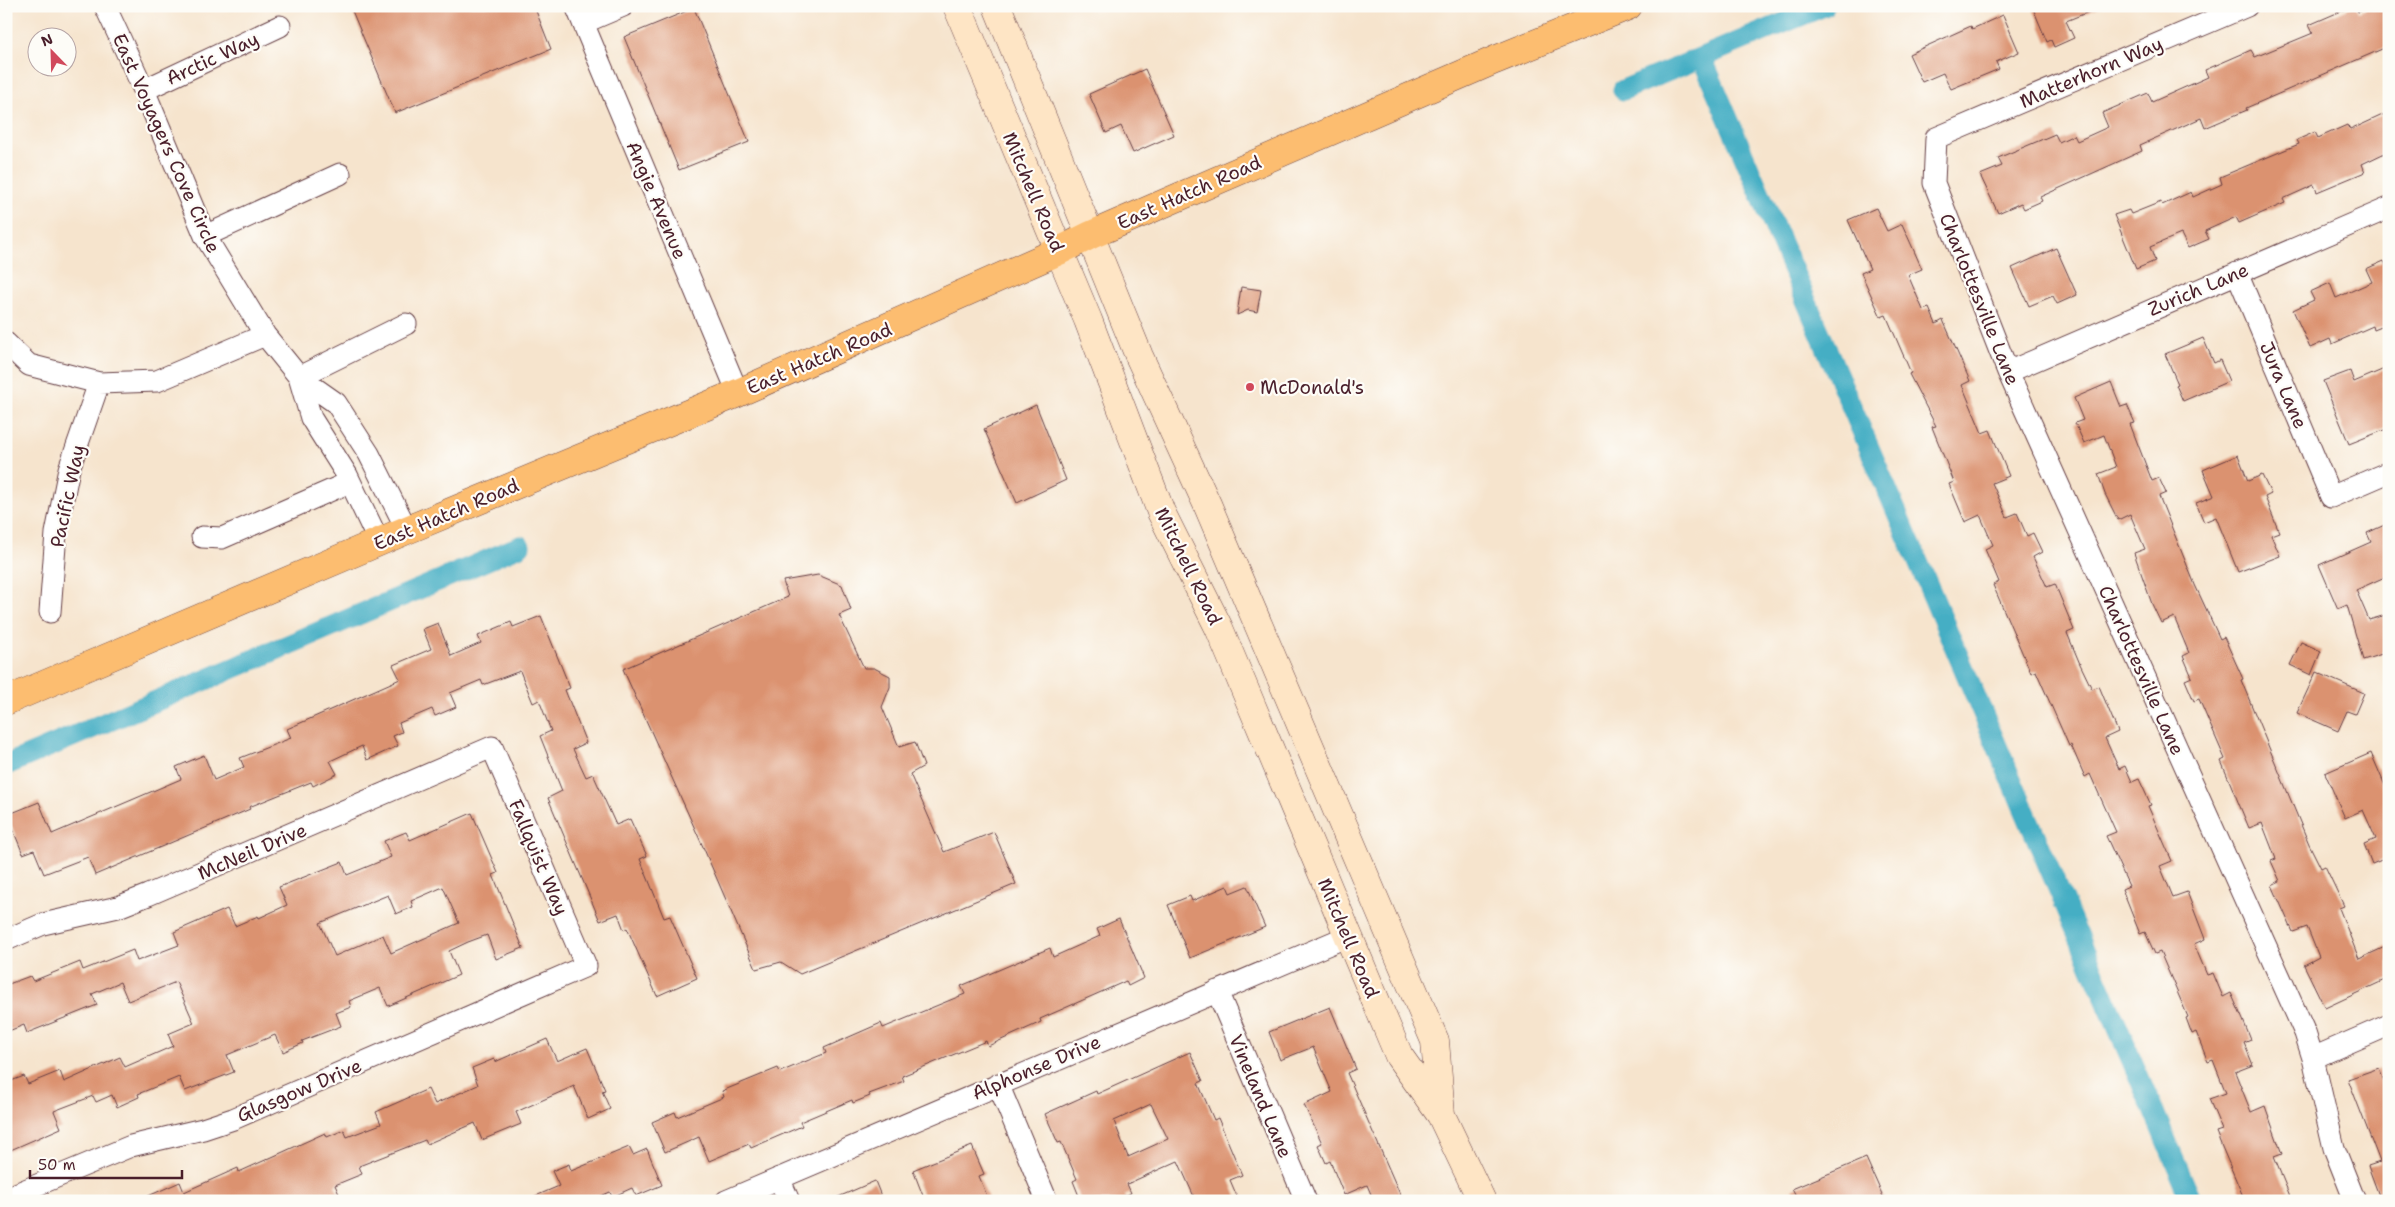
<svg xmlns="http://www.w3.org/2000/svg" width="2395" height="1207" font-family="'Shantell Sans',sans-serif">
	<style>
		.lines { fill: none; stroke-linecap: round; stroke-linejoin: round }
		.canal { stroke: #45aec4; stroke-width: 21 }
		.building { fill: #db926f; fill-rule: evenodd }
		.minor-casing { stroke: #643d43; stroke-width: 23 }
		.secondary-casing { stroke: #643d43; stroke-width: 29 }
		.primary-casing { stroke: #643d43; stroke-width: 29 }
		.minor { stroke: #fff; stroke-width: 21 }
		.secondary { stroke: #fee5c5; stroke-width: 28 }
		.primary { stroke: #fcbd6f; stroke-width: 28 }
		.poi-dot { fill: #d1495b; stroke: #fdfcf7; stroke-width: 2 }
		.labels { text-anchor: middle; stroke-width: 4.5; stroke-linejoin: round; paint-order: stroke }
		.street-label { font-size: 19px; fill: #4a1f2b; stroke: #fdfcf7 }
		.poi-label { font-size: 19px; fill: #4a1f2b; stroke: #fdfcf7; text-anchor: start }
	</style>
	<rect width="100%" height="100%" fill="#fdfcf7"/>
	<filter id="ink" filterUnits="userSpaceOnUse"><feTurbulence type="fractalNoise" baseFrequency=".02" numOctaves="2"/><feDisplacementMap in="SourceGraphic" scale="10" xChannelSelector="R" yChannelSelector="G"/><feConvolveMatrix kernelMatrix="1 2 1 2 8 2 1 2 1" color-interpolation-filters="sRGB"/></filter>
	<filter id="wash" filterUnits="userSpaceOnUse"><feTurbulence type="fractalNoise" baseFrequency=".0096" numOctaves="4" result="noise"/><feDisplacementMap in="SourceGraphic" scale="20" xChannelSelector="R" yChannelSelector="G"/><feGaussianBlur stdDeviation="1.12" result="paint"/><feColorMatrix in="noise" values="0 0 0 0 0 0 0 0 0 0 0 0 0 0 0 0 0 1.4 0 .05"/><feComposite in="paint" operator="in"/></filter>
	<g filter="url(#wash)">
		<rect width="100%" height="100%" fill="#f6e4cd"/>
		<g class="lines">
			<!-- canal -->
			<path class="canal" d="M1702,58L2192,1201
				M1623,90L1824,6
				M6,765L520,546"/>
		</g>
		<g id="blocks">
			<!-- building -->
			<path class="building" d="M350,6H534L551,49L395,113Z
				M2032,6H2101V7L2066,21L2074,38L2054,47L2051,40L2047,42Z
				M2353,6H2356L2358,12L2374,6H2389V46L2246,108L2247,110L2205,128L2201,118L2140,145L2142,151L2040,197L2042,201L2024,209L2021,203L1998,213L1980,175L2002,166L1998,158L2055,134L2059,142L2074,135L2077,141L2108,127L2102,113L2148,93L2152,102L2208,77L2205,70L2251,50L2255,57L2313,33L2309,25Z
				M694,8L749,142L679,170L624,37Z
				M2003,15L2019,52L1996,62L1999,69L1951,89L1943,73L1922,82L1909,54L1971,26L1972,29Z
				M1145,69L1174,135L1133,153L1121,126L1106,133L1089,94Z
				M2389,112V151L2362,164L2365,172L2317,192L2314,185L2283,199L2285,203L2239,223L2236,217L2205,231L2209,239L2188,248L2181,234L2150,247L2155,261L2136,269L2114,215L2129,210L2131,214L2161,202L2162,205L2191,192L2193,197L2222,184L2220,177L2299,144L2297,140L2315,132L2318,138L2347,125L2350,130Z
				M1876,208L1887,231L1902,224L1911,244L1922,269L1908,275L1923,310L1929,308L1936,324L1943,320L1970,381L1962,385L1982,433L1990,430L2009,476L1992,483L2007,517L2017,513L2027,536L2033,533L2042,552L2033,557L2047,587L2055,584L2074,630L2067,633L2080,664L2092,689L2099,686L2118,732L2105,738L2119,769L2125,766L2132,782L2139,779L2151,805L2148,806L2172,861L2160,866L2173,897L2187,892L2205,939L2194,944L2207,975L2213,973L2223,997L2231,993L2243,1020L2251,1040L2244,1043L2253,1065L2235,1072L2251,1112L2265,1106L2282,1154L2274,1157L2292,1201H2245L2222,1147L2216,1132L2222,1130L2209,1099L2226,1093L2213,1060L2208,1062L2196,1032L2192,1034L2186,1018L2188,1017L2160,952L2155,954L2145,932L2140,934L2122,889L2129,886L2106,836L2116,832L2090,774L2085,777L2071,745L2069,746L2036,671L2031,673L1993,585L1999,582L1985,549L1993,545L1980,515L1965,522L1949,484L1954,482L1932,427L1936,426L1909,374L1911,373L1886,315L1881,317L1861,273L1870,269L1848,220Z
				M2056,248L2077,295L2057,304L2053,296L2029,306L2012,268Z
				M2384,261L2389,272V324L2374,330L2373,326L2332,344L2330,339L2310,348L2293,310L2314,300L2310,292L2330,283L2336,298L2372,282L2366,269Z
				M1241,287L1261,290L1257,312L1248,310L1237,315Z
				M2203,338L2214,363L2220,360L2229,381L2183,401L2176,385L2178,384L2165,354Z
				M2389,367V428L2349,444L2323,381L2350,371L2354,382Z
				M2111,382L2121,407L2127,405L2135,423L2130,424L2152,481L2159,478L2166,493L2159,496L2195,585L2220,639L2224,637L2243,679L2241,680L2309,844L2321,868L2325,866L2344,906L2339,908L2359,959L2389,945V978L2325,1008L2304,965L2319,957L2307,927L2293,932L2272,885L2280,881L2271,861L2276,859L2262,823L2249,828L2221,761L2225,759L2199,699L2194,701L2185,680L2192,677L2183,656L2189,653L2174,617L2161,623L2152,604L2134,553L2145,549L2130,514L2118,520L2105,494L2098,474L2116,467L2104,435L2084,443L2075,423L2083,420L2074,398Z
				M1036,405L1066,480L1017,503L984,429Z
				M2238,455L2248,481L2262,475L2271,494L2265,497L2279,532L2271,535L2280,556L2238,572L2216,517L2204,522L2196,503L2214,496L2203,470Z
				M2389,523V580L2387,576L2356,590L2369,620L2389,614V640L2382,654L2363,660L2347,605L2338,609L2319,565L2371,542L2367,533Z
				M818,575L842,585L851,610L839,615L864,668H874L890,676V687L882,707L899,747L915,742L924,766L910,774L944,852L994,832L1016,884L800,974L781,962L756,969L704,849L623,669L788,597L783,581Z
				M541,616L570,688L565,690L586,743L573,749L586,777L593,774L616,825L630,819L647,856L640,859L664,918L670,916L697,978L657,996L627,928L624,930L618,914L600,921L548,798L562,791L540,736L551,731L539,700L533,703L520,671L483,685L481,680L450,693L456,707L435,716L432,709L399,723L402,732L393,736L398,746L367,760L362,746L330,761L337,774L313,786L311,782L249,807L250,809L95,875L88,857L44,874L34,850L23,854L7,815L39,802L52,834L181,779L176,767L204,755L214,780L244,767L240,758L291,738L287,729L400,679L393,665L431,649L423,629L438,623L451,656L481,643L478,636L511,622L513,627Z
				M2301,642L2321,651L2311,675L2290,665Z
				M2316,672L2364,693L2355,714L2347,711L2338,731L2297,713Z
				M2371,753L2389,795V871L2384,859L2372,864L2364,844L2376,839L2363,810L2345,818L2325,773Z
				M472,813L498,873L493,875L523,948L496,959L487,935L468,942L449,951L459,975L388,1006L380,988L349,1001L351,1007L336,1013L341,1026L302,1041L303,1043L283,1052L275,1035L227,1055L234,1072L185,1091L179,1077L138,1094L139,1097L117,1107L112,1095L96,1102L93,1096L54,1111L61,1128L6,1152V1083L24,1076L28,1084L60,1071L64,1082L120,1057L125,1067L173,1046L168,1034L194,1023L176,982L128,1001L120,982L92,994L97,1005L27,1033L24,1025L6,1032V985L30,976L33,981L80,962L83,970L133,950L137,961L179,945L174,932L227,909L235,926L258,916L259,918L287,905L279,887L342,862L347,875L391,857L384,841L406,832L410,840ZM443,887L459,923L391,953L383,935L335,956L320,923L388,895L396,914L413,907L411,901Z
				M1227,886L1230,893L1247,886L1265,927L1190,958L1168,905L1190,896L1192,901Z
				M1119,919L1144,978L1128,986L1126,981L1040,1019L1041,1022L988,1046L986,1041L902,1076L904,1081L869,1094L870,1096L853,1103L852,1100L800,1122L802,1126L751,1148L749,1144L709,1161L699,1137L665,1152L652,1122L675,1112L677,1117L724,1097L722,1091L778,1068L780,1072L826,1053L824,1048L881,1023L883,1028L931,1008L965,994L961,986L1050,948L1053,957L1100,936L1097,929Z
				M1330,1007L1356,1069L1347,1073L1403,1201H1374L1367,1185L1344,1195L1330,1161L1326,1163L1318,1145L1322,1143L1304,1105L1332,1092L1313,1047L1280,1060L1269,1032Z
				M547,1039L557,1061L587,1048L605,1090L602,1091L610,1109L588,1119L574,1086L516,1112L521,1124L482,1140L475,1123L427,1144L425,1140L359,1166L362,1174L335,1185L342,1201H137L180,1182L184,1192L238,1168L239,1172L325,1133L327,1137L344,1130L347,1137L381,1124L376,1112L428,1089L435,1104L478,1085L472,1068L494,1059L495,1062Z
				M1190,1052L1203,1081L1198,1083L1214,1120L1218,1118L1242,1175L1230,1180L1239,1201H1196L1178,1161L1127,1184L1131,1193L1124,1196L1126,1201H1081L1073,1181L1077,1179L1061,1142L1058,1143L1045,1114L1096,1091L1097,1094ZM1151,1104L1168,1139L1128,1157L1114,1121Z
				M2379,1068L2389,1094V1201H2381L2368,1166L2380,1162L2348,1079Z
				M972,1146L984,1174L979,1176L989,1201H925L913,1170Z
				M629,1147L633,1155L647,1149L662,1185L636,1196L632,1188L612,1197L610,1192L590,1201H524L559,1186L552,1171L569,1164L571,1171Z
				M1866,1158L1885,1201H1798L1792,1189Z
				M875,1181L883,1201H829Z"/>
		</g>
	</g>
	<g filter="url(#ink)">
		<use href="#blocks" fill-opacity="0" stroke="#643d43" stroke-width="1"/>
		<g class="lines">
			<!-- minor casing -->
			<g class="minor-casing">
				<path id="minor" d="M105,6L144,90L205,236L265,335L299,377L336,403L369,454L407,530
					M576,6L738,393
					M2247,6L1936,138L1934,183L2008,372L2305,1033L2313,1058L2334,1148L2355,1201
					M583,23L623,6
					M144,90L280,26
					M205,236L340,174
					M2237,273L2331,497L2389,472
					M6,343L29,365L99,383L157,381L265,335
					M2008,372L2389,208
					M299,377L311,418L347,475L379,542
					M299,377L406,324
					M202,537L222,538L350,482
					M50,612L56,533L69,469L99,383
					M6,940L43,924L118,907L148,895L492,747L586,966L233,1119L203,1129L131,1146L6,1198
					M1217,991L1306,1201
					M2313,1058L2389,1025
					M998,1084L1047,1201
					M779,1178L789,1201
					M726,1201L1348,936"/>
			</g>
			<!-- secondary casing -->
			<g class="secondary-casing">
				<path id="secondary" d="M957,6L1088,320L1161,512L1219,628L1399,1056L1441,1115L1482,1201
					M997,6L1139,356L1207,504L1435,1041L1441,1115"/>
			</g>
			<!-- primary casing -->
			<g class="primary-casing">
				<path id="primary" d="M6,701L407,530L738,393L1059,251L1091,235L1495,60L1628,6"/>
			</g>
			<!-- minor -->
			<use href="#minor" class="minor"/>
			<!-- secondary -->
			<use href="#secondary" class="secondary"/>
			<!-- primary -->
			<use href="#primary" class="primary"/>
		</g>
	</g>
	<!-- markers -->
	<circle class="poi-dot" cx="1250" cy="387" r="5"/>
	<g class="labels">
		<!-- street labels -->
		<g class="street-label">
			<text transform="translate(212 58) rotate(-25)" y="7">Arctic Way</text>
			<text transform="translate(2091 72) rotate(-23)" y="7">Matterhorn Way</text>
			<text transform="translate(167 143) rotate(66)" y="7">East Voyagers Cove Circle</text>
			<text transform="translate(1034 192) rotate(67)" y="7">Mitchell Road</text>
			<text transform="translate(1189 192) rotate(-24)" y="7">East Hatch Road</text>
			<text transform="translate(657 200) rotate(67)" y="7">Angie Avenue</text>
			<text transform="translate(2198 289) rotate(-23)" y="7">Zurich Lane</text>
			<text transform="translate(1980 299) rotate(68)" y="7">Charlottesville Lane</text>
			<text transform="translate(819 358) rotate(-23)" y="7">East Hatch Road</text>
			<text transform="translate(2284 385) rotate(67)" y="7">Jura Lane</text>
			<text transform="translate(67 496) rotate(-78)" y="7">Pacific Way</text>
			<text transform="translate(446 514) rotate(-23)" y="7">East Hatch Road</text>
			<text transform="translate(1189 566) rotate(64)" y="7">Mitchell Road</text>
			<text transform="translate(2142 670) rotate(66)" y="7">Charlottesville Lane</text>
			<text transform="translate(252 851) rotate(-23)" y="7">McNeil Drive</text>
			<text transform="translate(539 857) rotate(67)" y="7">Fallquist Way</text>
			<text transform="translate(1349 938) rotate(67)" y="7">Mitchell Road</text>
			<text transform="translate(1036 1067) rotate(-23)" y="7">Alphonse Drive</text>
			<text transform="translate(299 1090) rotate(-23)" y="7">Glasgow Drive</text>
			<text transform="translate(1261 1096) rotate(67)" y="7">Vineland Lane</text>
		</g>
		<!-- poi labels -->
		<g class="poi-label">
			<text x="1260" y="394">McDonald's</text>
		</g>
	</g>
	<!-- margin -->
	<rect width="2395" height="1207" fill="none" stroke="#fdfcf7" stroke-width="25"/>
	<!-- north arrow -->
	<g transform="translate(52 52) rotate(337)"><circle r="24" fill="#fdfcf7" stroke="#b5a4a5"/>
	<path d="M0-4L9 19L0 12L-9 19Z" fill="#d1495b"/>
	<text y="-8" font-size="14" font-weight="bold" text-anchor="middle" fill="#4a1f2b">N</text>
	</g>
	<!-- scale -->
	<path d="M30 1170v8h152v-8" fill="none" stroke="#4a1f2b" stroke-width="2.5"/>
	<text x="38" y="1170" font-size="15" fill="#4a1f2b" stroke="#fdfcf7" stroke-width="4" paint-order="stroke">50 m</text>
</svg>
